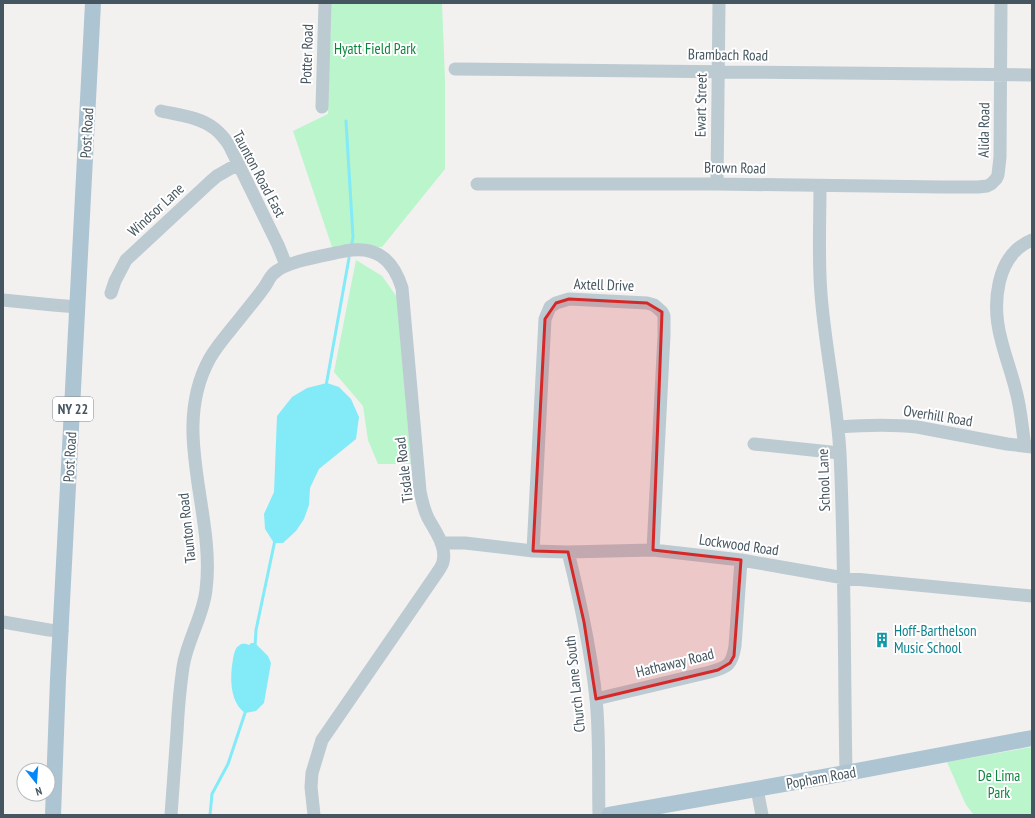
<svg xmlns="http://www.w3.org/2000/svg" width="1035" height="818" font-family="'PT Sans Narrow',sans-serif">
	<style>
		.green { fill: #baf5cb }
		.water { fill: #82ebf7 }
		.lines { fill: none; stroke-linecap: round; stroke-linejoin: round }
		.stream { stroke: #82ebf7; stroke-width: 3 }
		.minor { stroke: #bccad1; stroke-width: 13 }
		.major { stroke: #adc4d2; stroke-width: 16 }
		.marked { fill: #d62828; fill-opacity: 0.2; stroke: #d62828; stroke-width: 3; stroke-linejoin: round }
		.labels { text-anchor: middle; stroke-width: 4; stroke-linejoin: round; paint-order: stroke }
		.shield { fill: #fff; stroke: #7e8990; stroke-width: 1 }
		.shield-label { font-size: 14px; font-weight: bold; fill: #465660 }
		.park-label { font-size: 15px; fill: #0c863d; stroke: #fff }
		.street-label { font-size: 15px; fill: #465660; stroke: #fff }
		.culture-label { font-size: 15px; fill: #0d838f; stroke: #fff; text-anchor: start }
	</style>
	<rect width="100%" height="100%" fill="#f3f0f0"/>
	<!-- green -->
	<path class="green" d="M331,3H442L445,80V169L382,247H332L293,131L328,114Z
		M356,260L382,276L397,297L411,464H378L368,440L363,406L334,372Z
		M1032,747V815H974L966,805L947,762Z"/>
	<!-- water -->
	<path class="water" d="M327,383L339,387L351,399L359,417L356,439L319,469L310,488L309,505L304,519L296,531L283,543H274L265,529L264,514L274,492L277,416L292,397L307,388Z
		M251,643H255L268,656L271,663L264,703L256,711L245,713C229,701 230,676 233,659C234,654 235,647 240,645C242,643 246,644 249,645Z"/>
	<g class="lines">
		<!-- stream -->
		<path class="stream" d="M346,121L353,237L352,243
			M326,386L349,258
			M255,646L256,630L275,540
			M210,815L212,794L228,764L246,710"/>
		<!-- minor -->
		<path class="minor" d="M455,69L1032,75
			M322,107L325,3
			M161,111C179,115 200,117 215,129C220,133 225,139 229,145L278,245L286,265
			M477,184H717L942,187H978L987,186L991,184L996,179L998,175L1000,157L1001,3
			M717,184L719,3
			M820,186C820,222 818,258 821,294C825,347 837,400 840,453C845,560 844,667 846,773
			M111,293L115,281L126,260L210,182L217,176L238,164
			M3,300L53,305L78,307
			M838,427C864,425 891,424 917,427L1007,444L1032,447
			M754,444L840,453
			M1025,446C1022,428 1021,409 1016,391C1012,374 1005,356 1001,339C992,305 995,255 1032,240
			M441,543H465L533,551L568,552L653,550L741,560L844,578L1032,596
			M533,551L545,319L550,307L556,303L569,299L647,303L654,305L662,312L664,316V335L653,550
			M568,552C580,600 591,650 596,699C600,737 598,777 599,815
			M3,622L49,630L62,631
			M596,699L710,672C728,667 732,665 735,646L741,560
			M757,789L762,815
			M171,815C173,787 175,759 177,732C178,710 180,688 183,667C187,640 203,617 206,590C216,513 169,431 210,358C218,344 230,331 241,317C248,308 256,299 263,289C267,284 269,278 273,274C285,261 327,255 345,251C376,245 393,259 402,288L420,491C422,501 424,510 428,518C435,531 447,546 443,562C442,566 439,570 437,573L322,740L312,773L311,787L314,815"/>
		<!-- major -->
		<path class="major" d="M53,815L58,679L93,3
			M609,815L846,773L1032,738"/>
	</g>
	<!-- marked area -->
	<path class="marked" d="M569,299L647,303L662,312L653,550L741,560L734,656L730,663L718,670L596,699L584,622L568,552L533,551L545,319L556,303Z"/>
	<!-- icons -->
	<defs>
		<g id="building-bare" transform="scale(1.2)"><path d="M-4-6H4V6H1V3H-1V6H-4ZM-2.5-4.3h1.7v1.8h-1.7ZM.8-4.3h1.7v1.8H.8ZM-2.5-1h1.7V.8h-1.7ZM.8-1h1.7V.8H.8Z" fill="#0f9aa8" stroke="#fff" stroke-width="2.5" paint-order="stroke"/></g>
	</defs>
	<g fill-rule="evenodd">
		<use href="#building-bare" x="882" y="640"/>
	</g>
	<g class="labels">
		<!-- shield labels -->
		<rect class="shield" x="53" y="397" width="40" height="24" rx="3"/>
		<g class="shield-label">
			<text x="73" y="414">NY 22</text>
		</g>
		<!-- park labels -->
		<g class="park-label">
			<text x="375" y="54">Hyatt Field Park</text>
			<text x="999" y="781">De Lima<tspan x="999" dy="17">Park</tspan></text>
		</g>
		<!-- street labels -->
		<g class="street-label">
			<text transform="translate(307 54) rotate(-88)" y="5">Potter Road</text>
			<text transform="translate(728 55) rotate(1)" y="5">Brambach Road</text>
			<text transform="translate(701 105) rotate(-89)" y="5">Ewart Street</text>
			<text transform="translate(984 130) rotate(-89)" y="5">Alida Road</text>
			<text transform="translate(87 133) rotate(-87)" y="5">Post Road</text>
			<text transform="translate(735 168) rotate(1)" y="5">Brown Road</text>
			<text transform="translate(259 174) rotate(62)" y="5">Taunton Road East</text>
			<text transform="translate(156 210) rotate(-43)" y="5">Windsor Lane</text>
			<text transform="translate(604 285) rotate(2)" y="5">Axtell Drive</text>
			<text transform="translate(938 416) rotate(9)" y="5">Overhill Road</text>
			<text transform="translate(70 457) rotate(-87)" y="5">Post Road</text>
			<text transform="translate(404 470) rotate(-97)" y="5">Tisdale Road</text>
			<text transform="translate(824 480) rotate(-92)" y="5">School Lane</text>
			<text transform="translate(187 528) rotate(-96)" y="5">Taunton Road</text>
			<text transform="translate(739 545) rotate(8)" y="5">Lockwood Road</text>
			<text transform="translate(675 663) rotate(-14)" y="5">Hathaway Road</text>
			<text transform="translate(575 684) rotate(-96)" y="5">Church Lane South</text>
			<text transform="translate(821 778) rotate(-10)" y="5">Popham Road</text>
		</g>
		<!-- culture labels -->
		<g class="culture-label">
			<text x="894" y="636">Hoff-Barthelson<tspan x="894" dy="17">Music School</tspan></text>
		</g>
	</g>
	<!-- border -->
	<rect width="1035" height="818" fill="none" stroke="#465660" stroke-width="8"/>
	<!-- north arrow -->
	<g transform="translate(36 782) rotate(163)"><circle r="19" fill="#ffffff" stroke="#b5bbbf"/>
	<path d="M0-3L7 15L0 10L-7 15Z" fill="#0388fa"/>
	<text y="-6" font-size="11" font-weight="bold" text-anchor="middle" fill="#465660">N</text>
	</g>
</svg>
